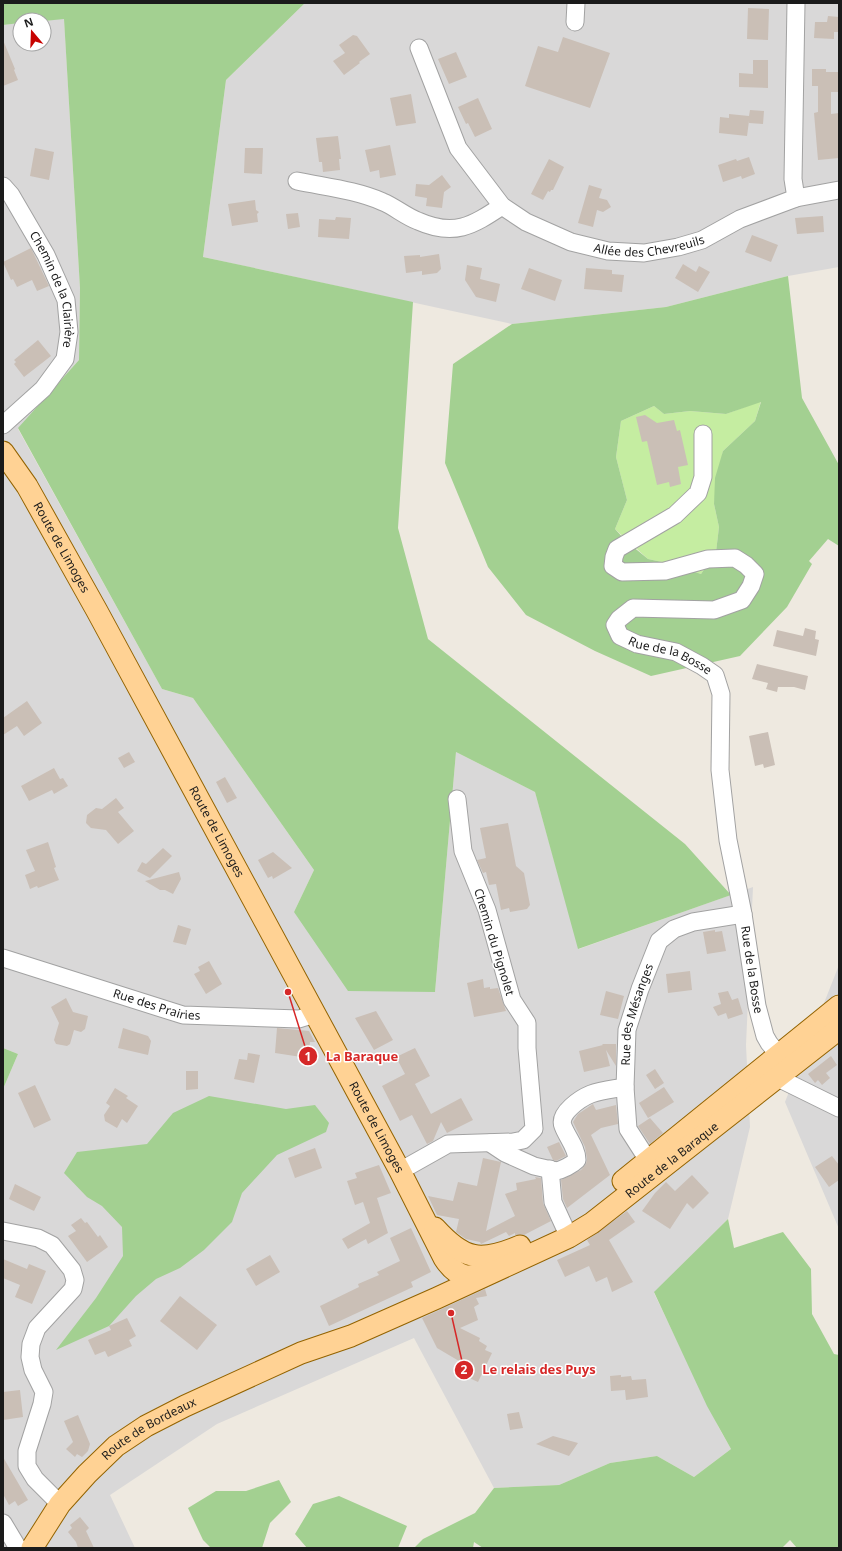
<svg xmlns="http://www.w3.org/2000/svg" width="842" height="1551" font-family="'Noto Sans',sans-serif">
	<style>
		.residential { fill: #d9d8d8 }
		.grass { fill: #c5eda1 }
		.forest { fill: #a3d091; fill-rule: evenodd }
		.building { fill: #cabfb6 }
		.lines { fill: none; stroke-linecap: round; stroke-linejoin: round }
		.minor-casing { stroke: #a2a2a2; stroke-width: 19 }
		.major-casing { stroke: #936300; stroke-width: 23 }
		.minor { stroke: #fff; stroke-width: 17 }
		.major { stroke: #ffd294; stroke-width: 21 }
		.labels { text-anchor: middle; stroke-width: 3; stroke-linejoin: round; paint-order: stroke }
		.street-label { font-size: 12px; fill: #1b1b1b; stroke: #fff }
		.leader { fill: none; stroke: #d62828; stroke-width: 1.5 }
		.callout-dot { fill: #d62828; stroke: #fff; stroke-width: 1.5 }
		.mark-label { font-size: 12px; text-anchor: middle; font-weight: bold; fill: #fff }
		.callout-label { font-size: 13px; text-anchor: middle; font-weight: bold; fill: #d62828; stroke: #fff; stroke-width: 3; stroke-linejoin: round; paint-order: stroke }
	</style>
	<rect width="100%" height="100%" fill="#eee9e0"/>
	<!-- residential -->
	<path class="residential" d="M305,3H839V267L788,276L666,307L512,324L203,257L226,80Z
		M64,18L80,288L79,360L18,429L162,689L193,698L314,870L294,912L435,992L456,752L535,792L579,949L753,887L746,1045L750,1127L728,1219L654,1293L719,1428L731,1449L694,1477L657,1456L610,1463L559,1485L494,1488L414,1338L217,1424L110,1495L135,1548H3V1089L18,1054L3,1048V25L20,23V44H44V21Z
		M839,965V1229L785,1102Z"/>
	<!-- grass -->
	<path class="grass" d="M761,401L755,421L723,451L714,504L719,527L716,552L701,574L671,564L648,559L615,529L627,500L616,457L621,421L654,406L664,414L690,411L726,414Z"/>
	<!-- forest -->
	<path class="forest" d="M3,3H305L226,80L203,257L413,302L398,528L428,639L685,844L731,895L578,949L535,792L456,752L435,992L348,991L294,912L314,870L193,698L162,689L18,428L79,360L80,288L64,19L44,21L20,20V23L3,25Z
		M788,276L802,398L839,465V546L828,539L809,561L812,564L787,607L740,656L651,676L595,651L526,615L488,567L445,463L453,364L512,324L666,307ZM761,402L755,421L723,451L715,478L714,504L719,527L716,552L701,574L671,564L648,559L626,541L615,529L627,500L616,457L621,421L654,406L664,414L690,411L726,414Z
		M3,1048L18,1054L3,1089Z
		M209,1096L286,1109L315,1105L329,1123L326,1132L277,1155L242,1193L232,1222L204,1250L180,1268L156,1279L136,1296L109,1326L56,1350L96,1298L123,1256L122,1227L102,1206L87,1197L64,1173L77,1152L147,1144L173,1113Z
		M728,1219L734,1248L783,1232L811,1269L812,1314L834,1354L839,1355V1548H797L790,1540L782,1548H483L474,1542L473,1548H414L423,1539L475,1513L494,1488L559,1485L610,1463L657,1456L694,1477L731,1449L707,1406L654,1292Z
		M279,1480L291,1502L270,1523L262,1548H211L203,1540L188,1508L216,1491H246Z
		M339,1496L407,1526L398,1548H307L295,1534L313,1504Z"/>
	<!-- building -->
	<path class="building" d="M748,8L769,9L768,40L747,39Z
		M828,16L839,17V32H834V39L814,38L815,22H827Z
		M353,35L357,36L370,54L359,62L360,63L344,75L333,61L345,53L339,45Z
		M563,37L610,53L590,108L525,86L538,46L558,52Z
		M3,40L15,69L14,70L18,80L3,86Z
		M456,52L467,77L449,84L438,59Z
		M753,60H768V88L739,87V73L753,74Z
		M812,69H826V72H839V92H831V114L839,113V158L818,160L814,113L818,112V86H812Z
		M411,94L416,123L396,126L390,98Z
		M478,98L492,129L475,137L468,123L466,124L458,107Z
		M750,110L764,111L763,124L749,123V121L747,136L719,133L720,117L729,118V114L749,116Z
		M338,136L341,159H339L340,170L323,172L322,162H319L316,138Z
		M390,145L396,175L380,178L379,170L370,172L365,150Z
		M35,148L54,152L49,180L30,176Z
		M245,148H263L262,174L244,173Z
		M749,157L755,174L742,179L741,176L723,182L718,165L736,159L737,161Z
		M549,159L564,167L553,190H551L550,192L548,191L543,200L531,194Z
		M442,175L451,187L444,192L442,208L426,206L427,198L415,196L416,184L429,185Z
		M589,185L602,189L599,198L607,200L611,207L603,212L597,210L593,227L578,223Z
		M255,200L256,210L259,212L257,214L258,222L232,226L228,204Z
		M298,213L300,227L288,229L286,214Z
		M823,216L824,232L797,234L795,218Z
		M336,217L351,218L349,239L318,237L319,219L335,220Z
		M752,235L778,245L771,262L745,252Z
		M31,248L49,286L37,291L32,280L17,287L13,279L11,280L3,262Z
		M439,254L441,269L437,273L422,275V271L406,273L404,256L420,255V257Z
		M683,264L696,272L699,266L710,272L698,292L675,278Z
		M467,265L482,268L480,279L500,284L496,302L476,297L465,280Z
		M529,268L562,280L555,301L521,289Z
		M586,268L612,270V274L624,275L622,292L584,289Z
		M38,340L51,356L24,377L14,364L16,362L14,360Z
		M645,415L657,423L674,420L677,431L680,430L688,465L678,467L681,484L670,487L669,482L657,485L647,441L642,442L636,417Z
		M805,628L816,631L815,639L819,640L816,656L773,646L777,630L803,636Z
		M757,664L808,676L805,690L794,687H778L777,692L766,689L768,683L752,679Z
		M27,701L42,723L24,736L17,726L3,735V718Z
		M768,732L775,765L764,768L763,764L755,766L749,736Z
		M129,752L135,762L124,768L118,758Z
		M54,768L60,779L63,778L68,786L54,794L52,790L29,801L21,786Z
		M225,777L237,798L227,803L216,782Z
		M116,798L124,808L118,812L134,831L118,844L106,830L91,828L86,823L87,815L96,808L102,809Z
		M508,823L516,866L524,873L530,905L527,909L510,912L509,908L501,910L496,884L489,885L486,872L483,873L477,860L486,858L480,828Z
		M48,842L56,867L54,868L59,880L38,888L37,886L30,889L25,875L35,871L26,850Z
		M163,848L172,856L150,878L137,871L142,862L146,864Z
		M273,852L292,868L273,879L272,876L268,878L258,860Z
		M179,872L181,879L173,894L165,890H160L145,881Z
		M178,925L191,929L186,945L173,942Z
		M715,930V932L722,931L726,951L707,954L703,932Z
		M209,961L222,984L206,994L194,974L200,971L198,967Z
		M690,971L692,990L668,993L666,974Z
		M483,979L484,988L490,987V989L498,988L506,1011L474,1017L467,983Z
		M606,991L624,996L618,1019L600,1015Z
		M728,991L732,1000L738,998L743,1014L728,1019L726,1013L718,1016L713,1007L721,1004L718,993Z
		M66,998L73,1012L88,1016L85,1029L81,1032L74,1030L70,1044L67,1046L56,1044L54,1040L59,1023L51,1007Z
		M376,1011L393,1040L374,1050L355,1018Z
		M123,1028L148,1036L151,1041L148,1055L118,1048Z
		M277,1028L309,1031L315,1042H310L308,1058L275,1053Z
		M602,1044H616V1066L606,1050L610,1066L584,1072L579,1051L603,1045Z
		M415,1048L430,1076L415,1084L431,1114L461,1098L473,1120L447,1133L441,1122L433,1141L427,1144L412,1115L400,1121L382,1086L405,1074L396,1057Z
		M248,1053L260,1055L254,1083L234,1079L239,1059L247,1060Z
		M831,1056L837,1065L826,1073L830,1078L822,1085L818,1080L815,1083L808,1074Z
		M655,1069L664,1083L655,1089L646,1075Z
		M186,1071H198V1089L186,1090Z
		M35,1085L51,1120L34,1128L18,1093Z
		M664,1087L674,1102L648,1118L639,1103Z
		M115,1088L128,1096L126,1098L138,1106L127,1123L122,1119L117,1128L105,1121L104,1115L110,1106L106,1103Z
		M593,1104L596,1110L616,1105L618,1124L601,1128L591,1135L610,1175L567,1208L563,1199L561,1180L581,1170L586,1164L587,1159L585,1147L573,1122L578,1114Z
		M650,1118L663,1133L650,1144L638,1126Z
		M559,1142L566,1156L556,1161L553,1160L547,1147Z
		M315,1148L322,1168L295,1178L288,1158Z
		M832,1156L839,1165V1180L829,1187L815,1167Z
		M483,1158L501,1162L486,1231L515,1216L505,1194L517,1190L516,1183L536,1179L535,1177L541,1178L543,1203L551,1221L524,1235H515V1233L509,1236L506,1232L481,1244L480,1242L466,1239L456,1232L459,1219L437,1215L428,1196L453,1201L458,1182L477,1186Z
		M379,1165L391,1193L377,1198L388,1233L368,1244L366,1239L348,1249L342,1239L370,1223L363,1202L355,1205L347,1181L357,1178L355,1173Z
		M692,1175L709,1193L693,1209L687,1203L670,1229L642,1211L655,1193L666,1182L675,1191Z
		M15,1184L41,1197L34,1211L9,1199Z
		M627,1211L635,1222L609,1240L633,1282L612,1292L607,1277L596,1282L589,1266L565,1277L557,1260L590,1245L587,1240Z
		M81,1218L85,1223L87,1222L98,1237L100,1235L108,1247L87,1262L68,1236L76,1231L71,1225Z
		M411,1228L431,1272L411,1282L413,1287L329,1326L320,1306L359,1287L358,1284L379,1275L377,1272L400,1261L390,1238Z
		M270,1255L280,1272L256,1286L246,1269Z
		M3,1259L27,1269L29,1264L46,1271L32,1304L15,1297L20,1285L3,1278Z
		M485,1289L487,1296L476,1298L479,1304L474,1307L478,1320L460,1328L480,1338L479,1341L487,1346L485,1350L492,1353L478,1382L454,1371L459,1361L437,1348L422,1318Z
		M180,1296L217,1325L197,1350L160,1321Z
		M127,1318L136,1336L129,1340L132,1346L108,1357L105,1351L95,1355L88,1340L111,1330L109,1326Z
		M621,1375V1377L631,1376L632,1380L646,1379L648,1397L626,1400L625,1390L611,1391L610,1376Z
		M20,1390L23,1417L3,1420V1392Z
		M519,1412L523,1428L510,1430L507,1414Z
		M78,1415L90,1444L88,1451L82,1457L77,1454L75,1457L66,1449L73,1442L64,1421Z
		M553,1436L578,1443L569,1456L536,1444Z
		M3,1457L28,1500L18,1506L15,1501L9,1505L3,1494Z
		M80,1517L89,1528L86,1531L94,1548H78L76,1542L68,1532L72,1528L70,1525Z"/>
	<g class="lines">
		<!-- minor casing -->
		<g class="minor-casing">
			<g id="minor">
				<path d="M575,22L576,3"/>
				<path id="s1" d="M419,48L458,148L502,206L526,222L571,242L608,251L644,253L678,247L702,240L740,219L796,198L793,179L796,3"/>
				<path d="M297,181C325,187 356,190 383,202C395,207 405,216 418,221C454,237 472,226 502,206"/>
				<path id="s2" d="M3,186L11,195L46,255L66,300L69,332L65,359L43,389L3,425"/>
				<path d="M796,198L839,190"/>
				<path id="s3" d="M703,434V477L698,493L675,515L617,549L614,557L613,566L622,572L665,571L708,559L735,558L746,565L755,574L751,586L742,600L714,610L633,608L619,619L615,625L620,636L637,644L676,652L702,666L715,675L721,694L720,770L728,840L743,914L757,1006L765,1036L769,1043L779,1055"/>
				<path id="s4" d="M3,958L183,1015L299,1019L315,1014"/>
				<path d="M767,1075L778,1078L839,1108"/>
				<path d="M490,1143L505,1153L534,1166L556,1171C562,1170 572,1165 577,1160C577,1148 567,1137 563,1126C558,1113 581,1098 591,1094C601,1090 614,1089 625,1087"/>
				<path d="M550,1169L553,1202L569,1237"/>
				<path d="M400,1171L448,1144L513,1142L523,1140L534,1129L527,1048V1023L512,1000L487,910L463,851L457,799"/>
				<path id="s5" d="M655,1171L628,1129L625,1087L627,1030L640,989L659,941L674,929L693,922L743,914"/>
				<path d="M3,1231L38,1238L52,1245L72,1270L75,1280L73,1289L37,1328L31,1344L30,1357L33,1370L44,1392L42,1404L27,1451V1466L35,1479L60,1504"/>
				<path d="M3,1523L18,1548"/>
			</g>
		</g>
		<!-- major casing -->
		<g class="major-casing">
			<g id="major">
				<path id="s6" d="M3,452L27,486L97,611L400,1171L444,1258C458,1280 469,1278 492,1272"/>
				<path d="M623,1181L839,1006"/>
				<path d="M435,1228C464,1260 480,1263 520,1246"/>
				<path id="s7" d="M32,1548L60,1504L87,1474L116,1446L146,1426L185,1406L301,1353L351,1336L437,1298L569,1237L592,1223L839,1029"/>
			</g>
		</g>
		<!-- minor -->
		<use href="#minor" class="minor"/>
		<!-- major -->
		<use href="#major" class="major"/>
	</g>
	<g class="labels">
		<!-- street labels -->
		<g class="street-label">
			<text dy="4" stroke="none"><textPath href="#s1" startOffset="338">Allée des Chevreuils</textPath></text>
			<text dy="4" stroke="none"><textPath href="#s2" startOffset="117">Chemin de la Clairière</textPath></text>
			<text dy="4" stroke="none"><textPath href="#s6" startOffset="112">Route de Limoges</textPath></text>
			<text dy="4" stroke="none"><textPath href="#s3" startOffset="559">Rue de la Bosse</textPath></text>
			<text dy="4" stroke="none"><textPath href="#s6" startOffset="436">Route de Limoges</textPath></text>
			<text transform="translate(494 942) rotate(73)" y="4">Chemin du Pignolet</text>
			<text dy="4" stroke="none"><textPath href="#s3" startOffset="907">Rue de la Bosse</textPath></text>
			<text dy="4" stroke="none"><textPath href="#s4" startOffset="161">Rue des Prairies</textPath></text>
			<text dy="4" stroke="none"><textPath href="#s5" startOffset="166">Rue des Mésanges</textPath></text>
			<text dy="4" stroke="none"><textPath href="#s6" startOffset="772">Route de Limoges</textPath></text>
			<text dy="4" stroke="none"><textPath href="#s7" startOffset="761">Route de la Baraque</textPath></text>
			<text dy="4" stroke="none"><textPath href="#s7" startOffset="170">Route de Bordeaux</textPath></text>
		</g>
	</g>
	<!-- callouts -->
	<path class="leader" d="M288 992L308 1056M451 1313L464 1370"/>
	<g class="callout-dot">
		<circle cx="288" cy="992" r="4"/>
		<circle cx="451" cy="1313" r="4"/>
		<circle cx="308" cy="1056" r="10"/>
		<circle cx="464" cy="1370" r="10"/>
	</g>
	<g class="mark-label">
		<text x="308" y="1061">1</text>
		<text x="464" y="1374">2</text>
	</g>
	<g class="callout-label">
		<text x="362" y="1061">La Baraque</text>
		<text x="539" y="1374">Le relais des Puys</text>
	</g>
	<!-- border -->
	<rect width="842" height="1551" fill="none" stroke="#1b1b1b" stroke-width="8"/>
	<!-- north arrow -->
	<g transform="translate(32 32) rotate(341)"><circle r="19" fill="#ffffff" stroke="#a4a4a4"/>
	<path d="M0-3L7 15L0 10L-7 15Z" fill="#c70200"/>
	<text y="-6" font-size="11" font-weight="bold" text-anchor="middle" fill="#1b1b1b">N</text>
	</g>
</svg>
